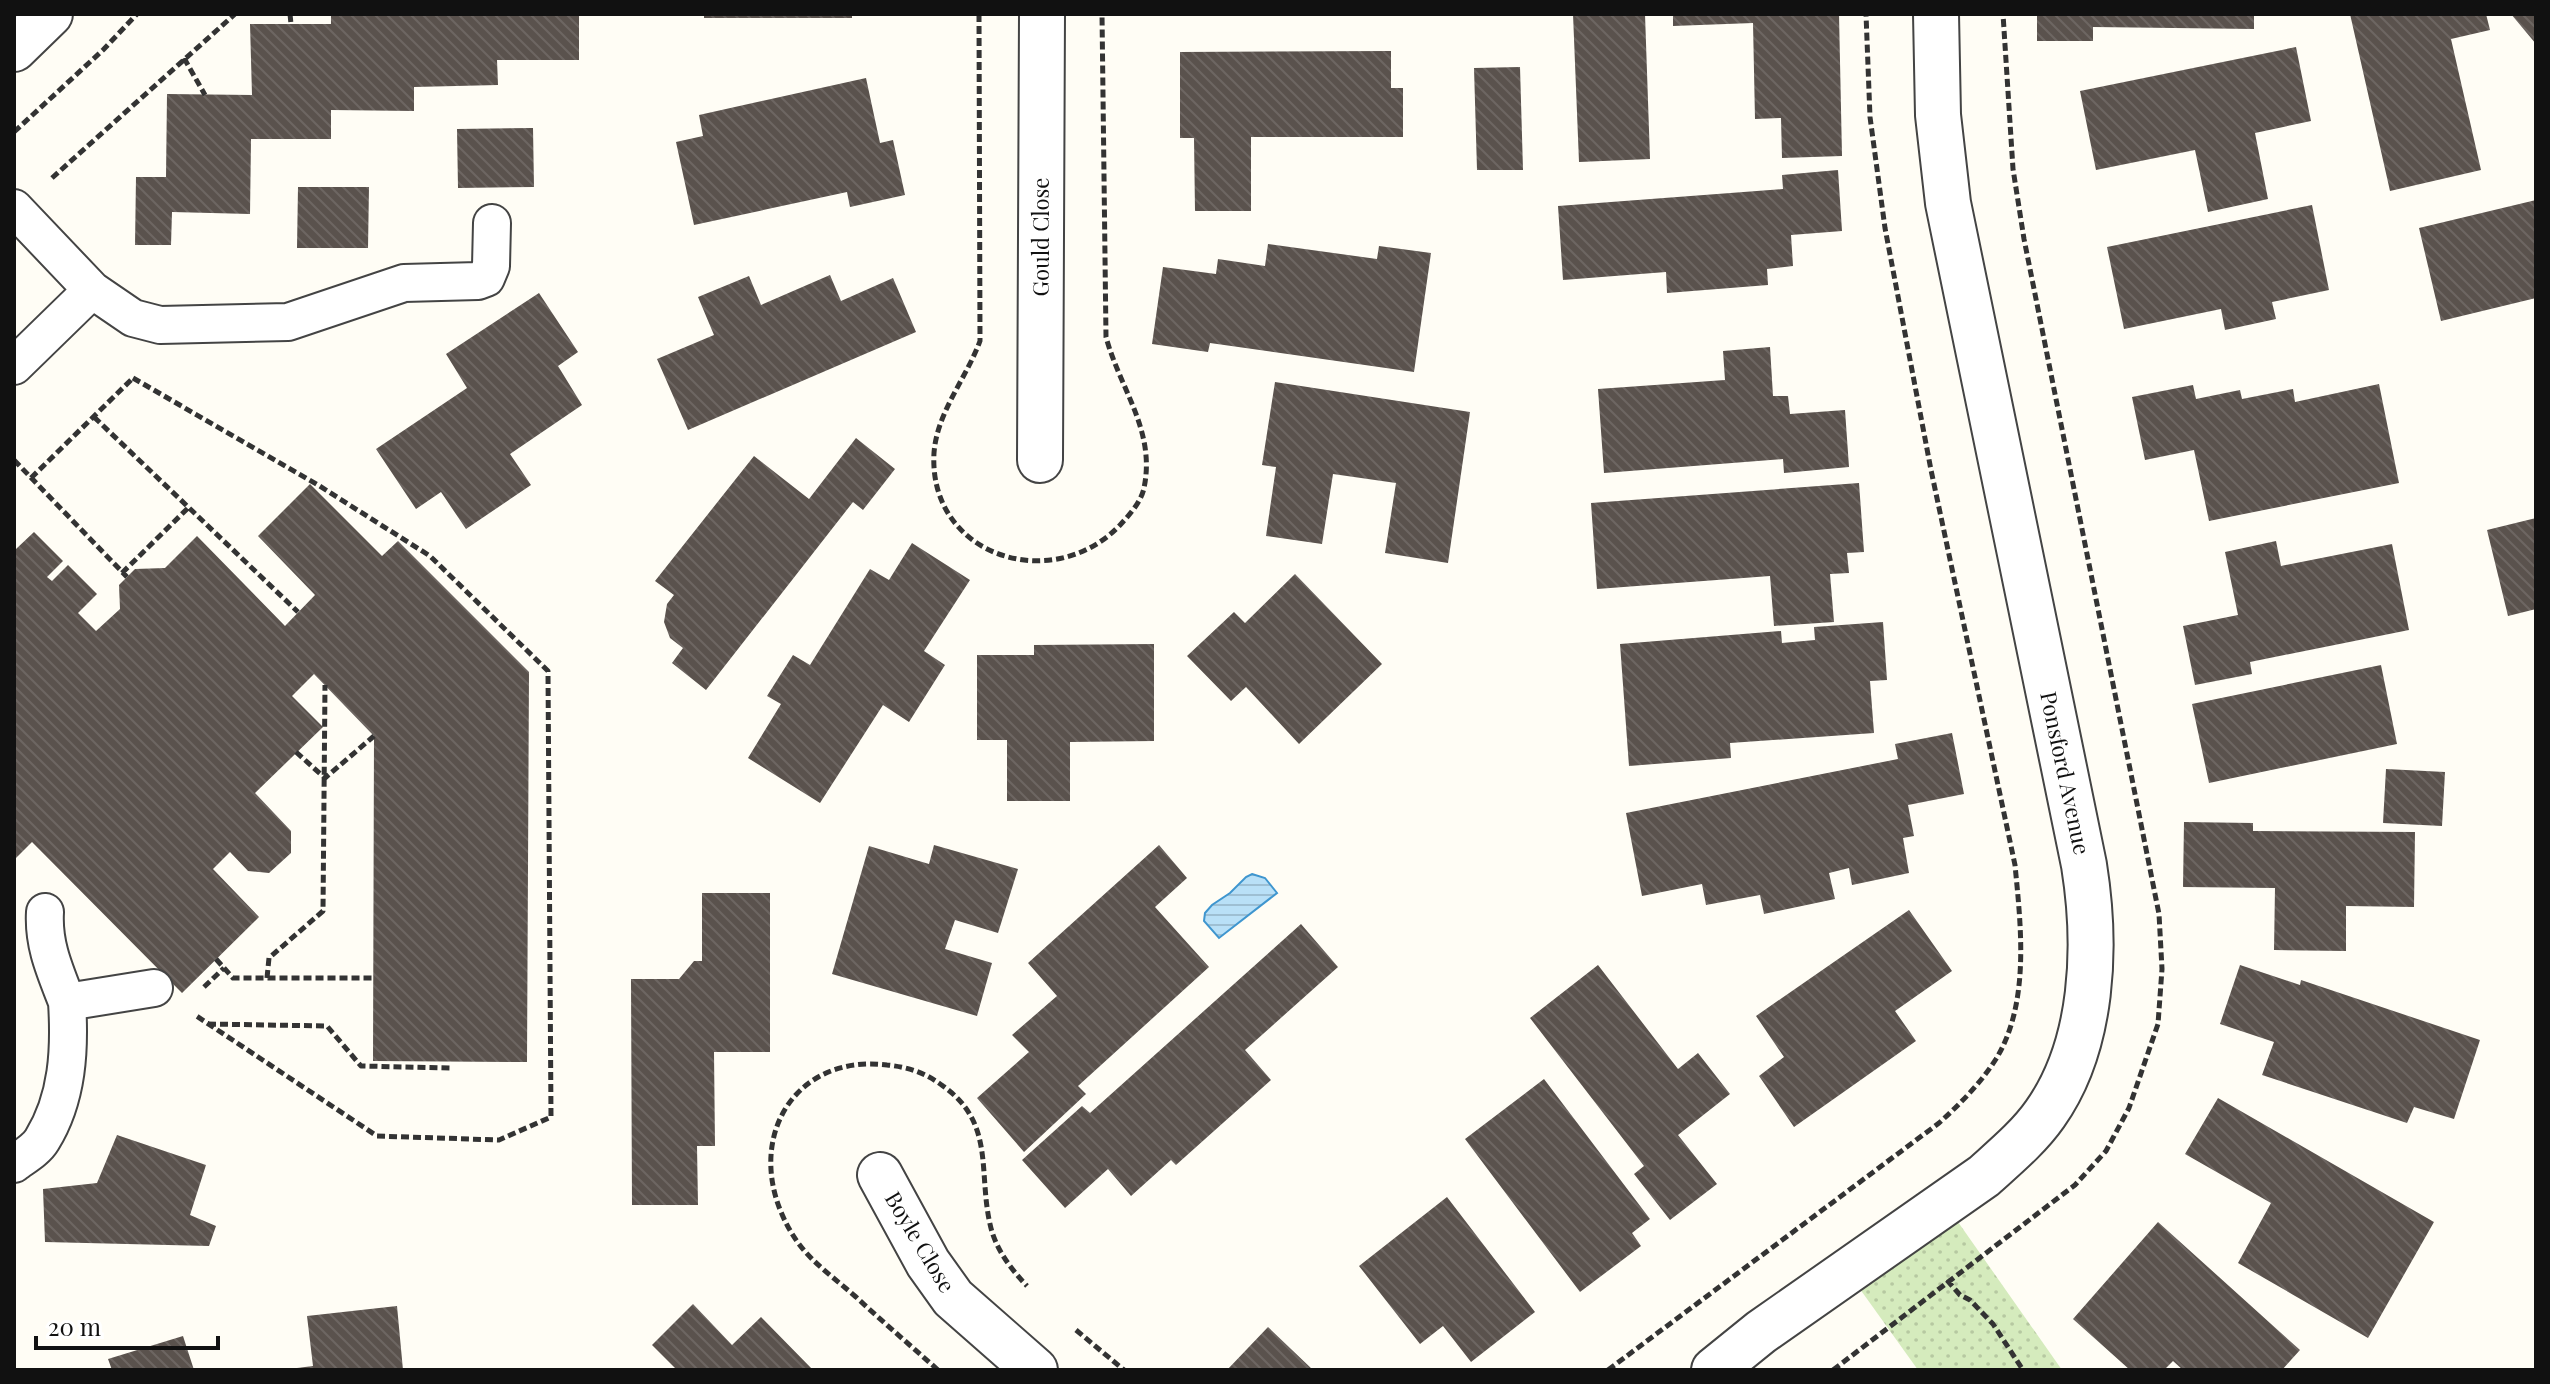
<svg xmlns="http://www.w3.org/2000/svg" width="2550" height="1384" font-family="'Playfair Display',serif">
	<style>
		.park { fill: url(#park-dots) }
		.water { fill: url(#water-rules); stroke: #3f96cf; stroke-width: 2 }
		.building { fill: url(#building-back-hatch) }
		.lines { fill: none; stroke-linecap: round; stroke-linejoin: round }
		.service-casing { stroke: #444; stroke-width: 40 }
		.minor-casing { stroke: #444; stroke-width: 48 }
		.path { stroke: #333; stroke-width: 5; stroke-dasharray: 8 4; stroke-linecap: butt }
		.service { stroke: #fff; stroke-width: 36 }
		.minor { stroke: #fff; stroke-width: 44 }
		.labels { text-anchor: middle; stroke-width: 8; stroke-linejoin: round; paint-order: stroke }
		.street-label { font-size: 22px; fill: #111; stroke: #fff }
	</style>
	<defs>
		<pattern id="park-dots" width="8" height="8" patternUnits="userSpaceOnUse" patternTransform="scale(2)"><rect width="8" height="8" fill="#d5ebbd"/><path d="M2 2h.1M6 6h.1" fill="none" stroke="#b6c8a1" stroke-width="1.8" stroke-linecap="round"/></pattern>
		<pattern id="water-rules" width="6" height="5" patternUnits="userSpaceOnUse" patternTransform="scale(2)"><rect width="6" height="5" fill="#b9e0f7"/><path d="M0 2.5h6" fill="none" stroke="#9ebfd3"/></pattern>
		<pattern id="building-back-hatch" width="6" height="6" patternUnits="userSpaceOnUse" patternTransform="scale(2)"><rect width="6" height="6" fill="#5a524d"/><path d="M-1 5l2 2M0 0l6 6M5-1l2 2" fill="none" stroke="#6d6662"/></pattern>
	</defs>
	<rect width="100%" height="100%" fill="#fffdf5"/>
	<!-- park -->
	<path class="park" d="M1944,1202L2062,1370H1918L1847,1271Z"/>
	<!-- water -->
	<path class="water" d="M1252,874L1265,878L1277,893L1219,938L1204,921L1205,913L1212,905L1230,893L1246,877Z"/>
	<!-- building -->
	<path class="building" d="M331,14H579V60H497L498,85L414,87V111L331,110V139H251L250,214L172,212L171,245H135L136,177H166L167,94L252,95L250,24H331Z
		M704,14H852V18H704Z
		M1573,14H1645L1650,159L1579,162Z
		M1673,14H1839L1842,156L1782,158L1781,118L1755,119L1753,23L1673,26Z
		M2037,14H2254V29L2093,27V41H2037Z
		M2350,14H2486L2490,30L2451,39L2481,170L2390,191Z
		M2511,14H2536V44Z
		M2296,47L2311,121L2255,133L2268,199L2208,212L2195,150L2096,170L2080,91Z
		M1391,51V88H1403V137H1251V211H1195L1194,138H1180V52Z
		M1520,67L1523,170H1477L1474,68Z
		M866,78L880,143L893,140L905,195L850,207L847,192L694,225L676,142L703,136L699,115Z
		M533,128L534,187L458,188L457,129Z
		M1838,170L1842,231L1791,235L1793,266L1767,269L1768,285L1667,293L1666,272L1563,280L1558,206L1783,189L1782,175Z
		M298,187H369L368,248H297Z
		M2536,200V298L2441,321L2419,228Z
		M2312,205L2329,290L2272,302L2276,319L2225,330L2221,309L2124,329L2107,247Z
		M1268,244L1377,259L1379,246L1431,253L1414,372L1210,343L1208,352L1152,344L1163,267L1216,274L1218,259L1265,266Z
		M830,275L841,301L893,278L916,332L688,430L657,359L714,335L698,297L749,276L761,305Z
		M539,293L578,352L558,366L582,405L510,454L531,485L466,529L441,492L416,509L376,449L467,388L446,354Z
		M1770,347L1773,396H1788L1790,414L1845,410L1849,467L1784,473L1783,459L1604,473L1598,389L1725,380L1723,351Z
		M1275,382L1470,412L1448,563L1385,553L1396,483L1333,474L1322,544L1266,536L1276,467L1262,465Z
		M2379,384L2399,483L2209,521L2194,450L2145,460L2132,397L2193,385L2196,399L2240,390L2242,399L2293,389L2295,402Z
		M856,438L895,469L863,510L853,502L706,690L672,663L683,648L670,638L664,622L667,604L674,595L655,581L754,456L809,499Z
		M1859,483L1864,552L1847,553L1849,573L1830,574L1834,622L1774,626L1770,576L1597,589L1591,503Z
		M310,484L382,556L398,541L529,672L527,1062L373,1061L374,736L314,674L292,696L323,727L255,793L291,831V853L269,873L248,871L230,852L213,869L259,917L182,993L32,842L14,860V547L16,549L34,532L63,561L47,577L52,581L68,565L97,594L78,613L96,631L120,609L119,585L135,569L165,568L197,536L285,626L315,595L258,536Z
		M2536,518V609L2508,616L2487,530Z
		M2276,541L2281,566L2392,544L2409,630L2250,662L2252,674L2195,685L2183,626L2238,615L2225,552Z
		M912,543L970,580L924,651L945,665L909,722L883,705L820,803L748,758L781,704L767,696L793,655L810,665L870,569L889,580Z
		M1295,574L1382,664L1299,744L1246,687L1231,701L1187,656L1234,612L1245,623Z
		M1883,622L1887,680L1870,681L1874,733L1730,743L1731,758L1629,766L1620,644L1781,631L1782,643L1815,640L1814,627Z
		M1154,644V741L1070,742V801H1007V740H977V655H1034V645Z
		M2381,665L2397,744L2209,783L2192,704Z
		M1952,733L1964,794L1908,805L1914,836L1903,838L1909,873L1852,885L1849,868L1829,873L1835,899L1764,914L1760,895L1706,905L1702,884L1642,896L1626,813L1898,759L1895,744Z
		M2386,769L2445,772L2442,826L2383,823Z
		M2184,822L2253,823V831L2415,832L2414,907L2346,906V951L2274,950L2275,888L2183,887Z
		M934,845L1018,869L998,933L955,920L945,949L992,963L977,1016L832,974L869,846L929,864Z
		M1159,845L1187,878L1155,907L1209,967L1078,1086L1086,1094L1024,1152L977,1098L1029,1052L1012,1035L1057,996L1028,963Z
		M702,893H770V1052H714L715,1146H697L698,1205H632L631,979H679L694,961H702Z
		M1909,910L1952,971L1895,1011L1916,1041L1794,1127L1759,1076L1784,1057L1756,1016Z
		M1301,924L1338,967L1245,1050L1271,1080L1176,1165L1171,1160L1131,1196L1108,1169L1065,1208L1022,1160L1082,1106L1090,1113Z
		M1598,965L1678,1069L1698,1053L1730,1094L1678,1135L1717,1184L1670,1220L1634,1174L1644,1166L1530,1018Z
		M2240,965L2300,985L2301,980L2480,1040L2454,1119L2414,1107L2407,1123L2262,1075L2274,1042L2220,1024Z
		M1544,1079L1650,1219L1632,1233L1641,1246L1580,1292L1465,1139Z
		M2218,1098L2434,1222L2368,1338L2238,1263L2271,1203L2185,1154Z
		M117,1135L206,1165L190,1215L216,1226L209,1246L45,1242L43,1189L97,1183Z
		M1447,1197L1535,1312L1471,1362L1443,1326L1420,1344L1359,1266Z
		M2158,1222L2300,1350L2282,1370H2183L2173,1361L2164,1370H2130L2073,1319Z
		M693,1304L732,1345L761,1317L813,1370H677L652,1345Z
		M397,1306L403,1370H297V1368L313,1366L307,1316Z
		M1268,1327L1313,1370H1227Z
		M183,1336L194,1370H112L108,1359Z"/>
	<g class="lines">
		<!-- service casing -->
		<g class="service-casing">
			<path id="service" d="M14,208L92,290L133,318L160,325L288,322L404,283L478,281L486,278L491,266L492,223
				M14,366L92,290
				M45,912C43,945 55,971 67,1002L154,988
				M14,1164C23,1157 36,1150 42,1140C68,1098 70,1049 67,1002"/>
		</g>
		<!-- minor casing -->
		<g class="minor-casing">
			<path id="minor" d="M14,49L50,14
				M1040,460L1042,14
				M880,1175L928,1263L953,1298L1035,1370
				M1714,1370L1761,1332L1984,1176C2005,1157 2029,1137 2045,1114C2094,1045 2097,946 2084,865L1948,203L1938,115L1936,14"/>
		</g>
		<!-- path -->
		<path class="path" d="M290,14L291,24
			M979,14L980,341C966,379 937,412 934,453C928,557 1054,596 1121,524C1130,514 1141,502 1144,488C1156,431 1120,389 1106,337L1102,14
			M184,58L205,95
			M14,132L103,50L137,14
			M52,178L235,14
			M133,378L318,485L430,556L548,671L551,1117L499,1140L377,1136L195,1015
			M94,417L298,612
			M14,460L127,577
			M31,478L133,378
			M122,573L189,507
			M296,752L325,778L374,736
			M216,959L233,978H373
			M267,978L269,958L323,911L325,685
			M204,987L224,968
			M208,1024L327,1026L361,1066L450,1068
			M1947,1280L1960,1295L1970,1300L1993,1324L2023,1370
			M1076,1330L1124,1370
			M938,1370C911,1346 883,1322 856,1297C823,1268 799,1255 781,1212C748,1132 798,1054 887,1065C908,1067 926,1073 943,1086C995,1123 978,1171 990,1224C995,1248 1010,1268 1027,1286
			M1608,1370L1939,1123C1960,1104 1980,1084 1996,1059C2030,1003 2021,927 2015,865L1931,470L1885,228L1870,117L1866,14
			M1833,1370L2075,1185L2106,1151L2129,1108L2158,1024L2162,969L2159,914L2024,239L2013,169L2003,14"/>
		<!-- service -->
		<use href="#service" class="service"/>
		<!-- minor -->
		<use href="#minor" class="minor"/>
	</g>
	<g class="labels">
		<!-- street labels -->
		<g class="street-label">
			<text transform="translate(1041 237) rotate(-90)" y="8">Gould Close</text>
			<text transform="translate(2065 773) rotate(78)" y="8">Ponsford Avenue</text>
			<text transform="translate(920 1242) rotate(59)" y="8">Boyle Close</text>
		</g>
	</g>
	<!-- border -->
	<rect width="2550" height="1384" fill="none" stroke="#111111" stroke-width="32"/>
	<!-- scale -->
	<path d="M36 1336v12h182v-12" fill="none" stroke="#111111" stroke-width="4"/>
	<text x="48" y="1336" font-size="24" fill="#111111" stroke="#ffffff" stroke-width="6" paint-order="stroke">20 m</text>
</svg>
